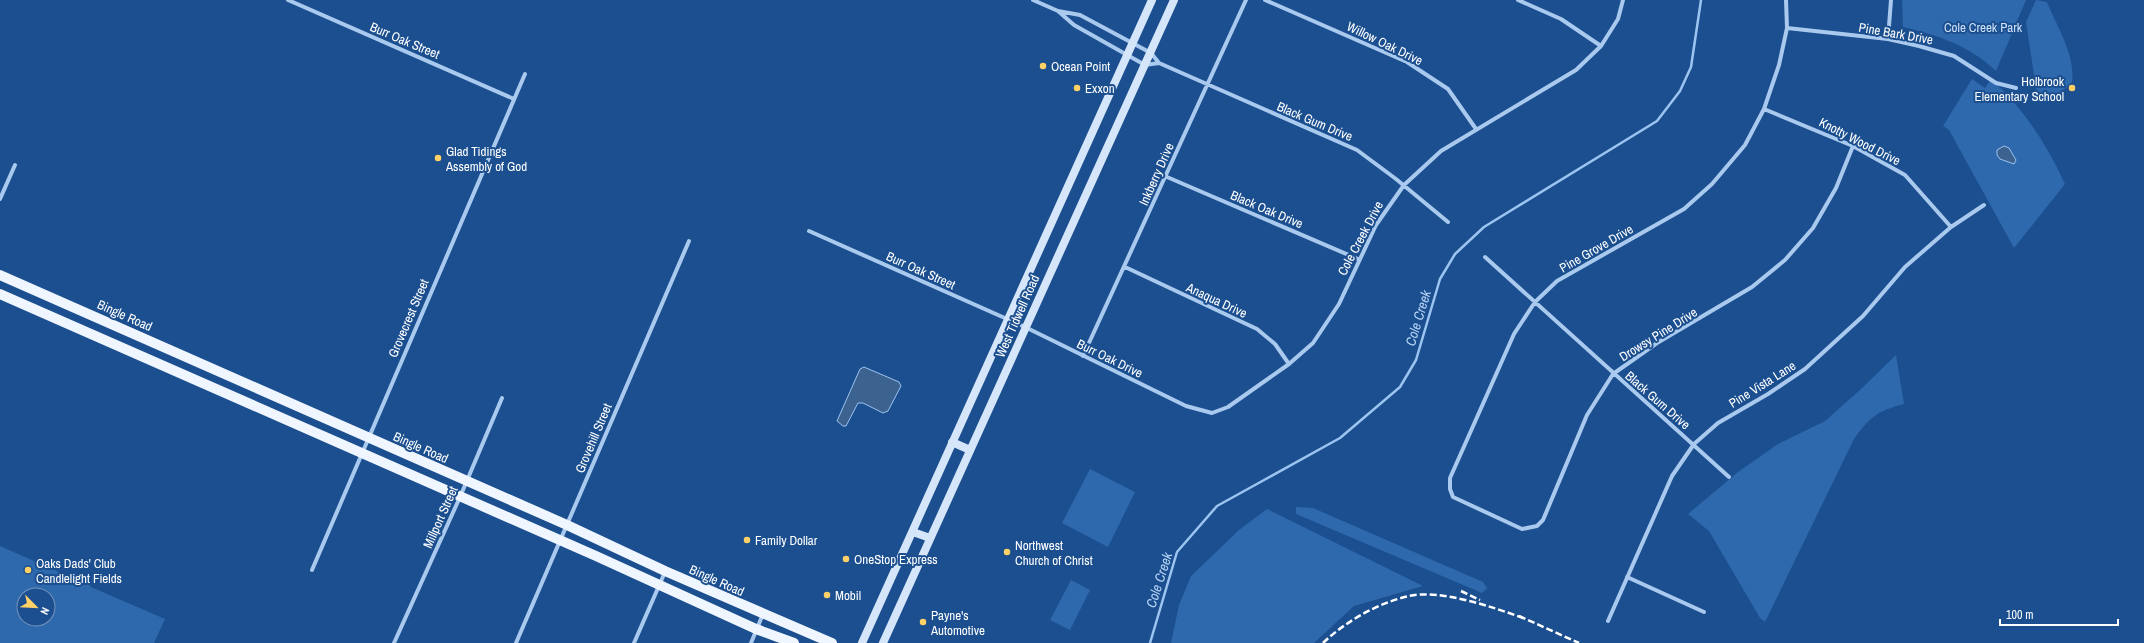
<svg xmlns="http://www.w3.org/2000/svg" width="2144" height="643" font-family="'Archivo Narrow',sans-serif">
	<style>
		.green { fill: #2e69ad; fill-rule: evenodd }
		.water { fill: #3c6290; stroke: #9cc4f0 }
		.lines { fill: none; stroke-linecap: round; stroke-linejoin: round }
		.stream { stroke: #9cc4f0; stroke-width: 2.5 }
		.minor { stroke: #a9c9ee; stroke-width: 4 }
		.secondary { stroke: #d6e6fa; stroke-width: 8 }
		.primary { stroke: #f0f6ff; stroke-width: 10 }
		.rail { stroke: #fff; stroke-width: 2.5; stroke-dasharray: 7 3; stroke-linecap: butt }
		.poi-dot { fill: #ffd166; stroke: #1b4f8f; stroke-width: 1.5 }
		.labels { text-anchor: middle; stroke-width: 4; stroke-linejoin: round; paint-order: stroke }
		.park-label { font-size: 13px; fill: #cfe3fa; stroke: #1b4f8f }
		.street-label { font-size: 13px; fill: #fff; stroke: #1b4f8f }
		.poi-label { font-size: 13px; fill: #fff; stroke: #1b4f8f; text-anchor: start }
		.water-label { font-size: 14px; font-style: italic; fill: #b5d3f5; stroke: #1b4f8f }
	</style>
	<rect width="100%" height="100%" fill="#1b4f8f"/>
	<!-- green -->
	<path class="green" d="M1902,0H2026L1996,71C1970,46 1938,35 1903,27Z
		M2036,0L2047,2C2057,27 2076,56 2072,82L2055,98L2041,101L2036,88L2026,22Z
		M1972,79L1985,88L1991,79C2024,109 2046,143 2065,184L2014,248L1949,130L1943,126Z
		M1896,355L1904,404C1877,411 1870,417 1854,439L1765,622L1760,618L1709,531L1688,514L1738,472L1778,444L1825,421L1861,389Z
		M1090,469L1135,492L1108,547L1062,523Z
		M1296,507L1313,508L1483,582L1487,588L1482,593L1296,514Z
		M1267,509L1423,586L1354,606L1314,643H1171L1179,605L1191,576L1239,530Z
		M0,546L86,584L88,583L91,587L165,619L154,643H0ZM24,595H48V619H24Z
		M1071,580L1090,590L1070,630L1050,620Z"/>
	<!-- water -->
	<path class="water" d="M2004,146L2009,148L2016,160L2014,164L2000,159L1997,155V150Z
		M864,367L899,382L901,386L888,411L883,413L863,403H858L846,426H843L837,421L860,369Z"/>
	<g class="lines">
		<!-- stream -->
		<path class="stream" d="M1150,643L1177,552L1217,506L1340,438L1400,387L1416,360L1440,279L1455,254L1484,227L1657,121L1680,91L1691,67L1701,0"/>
		<!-- minor -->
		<path class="minor" d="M288,0L514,99
			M1033,0L1058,11L1080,15L1151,53L1159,63L1357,150L1396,179L1448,222
			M1265,0L1407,62L1448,89L1476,129
			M1518,0L1561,19L1601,46
			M1786,0L1787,28L1779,65L1764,109L1745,145L1712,184L1684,209L1557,281L1535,302L1514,334L1450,478V489L1453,497L1522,529L1537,526L1543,520L1587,415L1613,374L1657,343L1752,287L1785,260L1813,228L1836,188L1853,146
			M1058,11L1074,25L1145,65L1159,63
			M1787,28L1888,39L1919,46L1954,56L1996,83L2016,88
			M1888,39L1891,0
			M1764,109L1853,146L1905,175L1951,227
			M1167,177L1358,259
			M0,199L15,165
			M809,231L1025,327L1186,406L1212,413L1228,407L1289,364L1313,343L1339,304L1376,225L1404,185L1441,151L1576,70L1601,46L1618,19L1623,0
			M1485,257L1729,477
			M1125,267L1257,329L1275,344L1289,364
			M1083,356L1246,0
			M312,570L525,74
			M1627,577L1704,612
			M1608,621L1672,476L1694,444L1718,423L1768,394L1805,369L1863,316L1905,267L1951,227L1984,205
			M394,643L460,497L502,398
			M516,643L689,241
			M634,643L665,572
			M751,643L763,614"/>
		<!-- secondary -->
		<path class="secondary" d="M952,442L970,450
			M913,532L930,538
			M862,643L1152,0
			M883,643L1174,0"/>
		<!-- primary -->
		<path class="primary" d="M0,275L567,525L665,571L832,643
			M0,294L596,556L756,629L794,643"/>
		<!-- rail -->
		<path class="rail" d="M1461,591L1480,600
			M1519,616L1579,643
			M1323,643C1346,621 1378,603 1409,596C1440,589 1493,607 1523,618"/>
	</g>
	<!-- markers -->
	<g class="poi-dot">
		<circle cx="1043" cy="66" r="4"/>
		<circle cx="1077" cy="88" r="4"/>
		<circle cx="2072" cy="88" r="4"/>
		<circle cx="438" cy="158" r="4"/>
		<circle cx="747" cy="540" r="4"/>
		<circle cx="1007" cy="552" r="4"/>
		<circle cx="846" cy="559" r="4"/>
		<circle cx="28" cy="570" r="4"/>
		<circle cx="827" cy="595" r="4"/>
		<circle cx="923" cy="622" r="4"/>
	</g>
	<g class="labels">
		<!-- park labels -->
		<g class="park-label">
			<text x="1983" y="32">Cole Creek Park</text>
		</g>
		<!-- street labels -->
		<g class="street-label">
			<text transform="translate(1896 33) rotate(10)" y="5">Pine Bark Drive</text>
			<text transform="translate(405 40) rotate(23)" y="5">Burr Oak Street</text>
			<text transform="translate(1385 43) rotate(26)" y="5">Willow Oak Drive</text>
			<text transform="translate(1315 121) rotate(23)" y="5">Black Gum Drive</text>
			<text transform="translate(1860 141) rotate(27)" y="5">Knotty Wood Drive</text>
			<text transform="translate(1156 174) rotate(-66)" y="5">Inkberry Drive</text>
			<text transform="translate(1267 209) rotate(23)" y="5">Black Oak Drive</text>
			<text transform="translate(1360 238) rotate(-62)" y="5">Cole Creek Drive</text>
			<text transform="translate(1596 248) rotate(-30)" y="5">Pine Grove Drive</text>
			<text transform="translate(921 270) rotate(24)" y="5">Burr Oak Street</text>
			<text transform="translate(1217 300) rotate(25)" y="5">Anaqua Drive</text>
			<text transform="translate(125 315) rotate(24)" y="5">Bingle Road</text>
			<text transform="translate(1017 316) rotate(-66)" y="5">West Tidwell Road</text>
			<text transform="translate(408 318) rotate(-67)" y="5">Grovecrest Street</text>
			<text transform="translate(1658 334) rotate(-32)" y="5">Drowsy Pine Drive</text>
			<text transform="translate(1110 358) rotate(26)" y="5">Burr Oak Drive</text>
			<text transform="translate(1762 384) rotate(-32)" y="5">Pine Vista Lane</text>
			<text transform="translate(1658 400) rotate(41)" y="5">Black Gum Drive</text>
			<text transform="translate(593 438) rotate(-67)" y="5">Grovehill Street</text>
			<text transform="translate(421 447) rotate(24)" y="5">Bingle Road</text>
			<text transform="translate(440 517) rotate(-66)" y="5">Millport Street</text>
			<text transform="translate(717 580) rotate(24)" y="5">Bingle Road</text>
		</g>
		<!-- poi labels -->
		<g class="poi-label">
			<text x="1051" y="71">Ocean Point</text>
			<text x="2064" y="86" text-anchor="end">Holbrook<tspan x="2064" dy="15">Elementary School</tspan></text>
			<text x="1085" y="93">Exxon</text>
			<text x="446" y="156">Glad Tidings<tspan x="446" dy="15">Assembly of God</tspan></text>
			<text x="755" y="545">Family Dollar</text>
			<text x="1015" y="550">Northwest<tspan x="1015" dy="15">Church of Christ</tspan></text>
			<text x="854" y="564">OneStop Express</text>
			<text x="36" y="568">Oaks Dads' Club<tspan x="36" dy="15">Candlelight Fields</tspan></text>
			<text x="835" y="600">Mobil</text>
			<text x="931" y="620">Payne's<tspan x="931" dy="15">Automotive</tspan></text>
		</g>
		<!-- water labels -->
		<g class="water-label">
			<text transform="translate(1418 318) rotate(-73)" y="5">Cole Creek</text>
			<text transform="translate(1159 580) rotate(-72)" y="5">Cole Creek</text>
		</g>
	</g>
	<!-- north arrow -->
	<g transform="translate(36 607) rotate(114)"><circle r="19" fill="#1b4f8f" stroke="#7695bc"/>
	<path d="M0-3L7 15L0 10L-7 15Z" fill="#ffd166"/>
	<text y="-6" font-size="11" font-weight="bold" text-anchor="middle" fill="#ffffff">N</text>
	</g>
	<!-- scale -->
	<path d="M2000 619v6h118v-6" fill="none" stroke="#ffffff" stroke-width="2"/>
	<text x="2006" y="619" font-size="12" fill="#ffffff" stroke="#1b4f8f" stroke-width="3" paint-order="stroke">100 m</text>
</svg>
